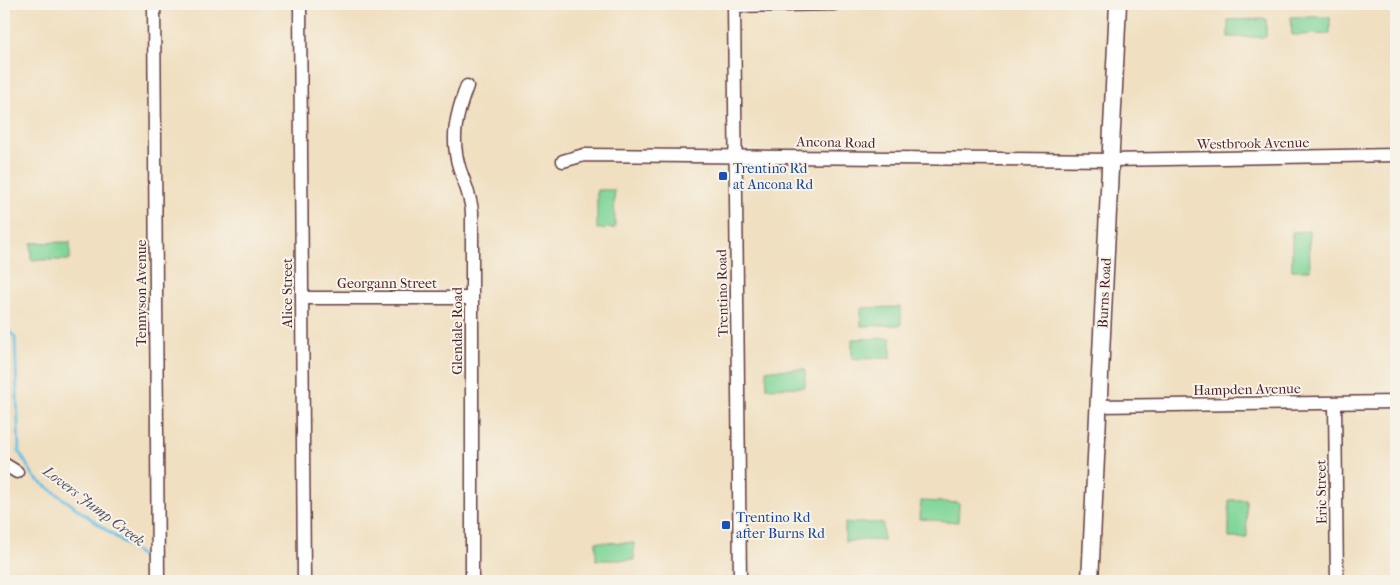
<svg xmlns="http://www.w3.org/2000/svg" width="1400" height="585" font-family="'IM FELL French Canon',serif">
	<style>
		.green { fill: #81d69a; stroke: #667a62 }
		.lines { fill: none; stroke-linecap: round; stroke-linejoin: round }
		.stream { stroke: #67c0e5; stroke-width: 3 }
		.minor-casing { stroke: #633c41; stroke-width: 15 }
		.major-casing { stroke: #633c41; stroke-width: 19 }
		.minor { stroke: #fff; stroke-width: 12 }
		.major { stroke: #fff; stroke-width: 16 }
		.transit-dot { fill: #1a4fb4; stroke: #f7f3e8; stroke-width: 2 }
		.labels { text-anchor: middle; stroke-width: 4; stroke-linejoin: round; paint-order: stroke }
		.street-label { font-size: 14px; fill: #4a1f2b; stroke: #f7f3e8 }
		.transit-label { font-size: 14px; fill: #164399; stroke: #f7f3e8; text-anchor: start }
		.water-label { font-size: 15px; font-style: italic; fill: #534f63; stroke: #f7f3e8 }
	</style>
	<rect width="100%" height="100%" fill="#f7f3e8"/>
	<filter id="ink" filterUnits="userSpaceOnUse"><feTurbulence type="fractalNoise" baseFrequency=".02" numOctaves="2"/><feDisplacementMap in="SourceGraphic" scale="10" xChannelSelector="R" yChannelSelector="G"/><feConvolveMatrix kernelMatrix="1 2 1 2 8 2 1 2 1" color-interpolation-filters="sRGB"/></filter>
	<filter id="wash" filterUnits="userSpaceOnUse"><feTurbulence type="fractalNoise" baseFrequency=".0096" numOctaves="4" result="noise"/><feDisplacementMap in="SourceGraphic" scale="20" xChannelSelector="R" yChannelSelector="G"/><feGaussianBlur stdDeviation="1.12" result="paint"/><feColorMatrix in="noise" values="0 0 0 0 0 0 0 0 0 0 0 0 0 0 0 0 0 1.4 0 .05"/><feComposite in="paint" operator="in"/></filter>
	<g filter="url(#wash)">
		<rect width="100%" height="100%" fill="#f0dfc0"/>
		<!-- green -->
		<path class="green" d="M1291,17H1330V34L1292,35Z
			M1266,19V37H1228V20Z
			M597,190H614L615,228L597,229Z
			M1309,231L1310,270H1292V232Z
			M70,242V260H31V243Z
			M901,307V325L861,326V308Z
			M891,338V358L852,359V339Z
			M805,369V387L767,388L766,370Z
			M1229,500H1246L1247,538H1229Z
			M921,501L959,503L958,522L920,519Z
			M845,523H883V540L845,541Z
			M596,542L634,543V560H596Z"/>
		<g class="lines">
			<!-- stream -->
			<path class="stream" d="M4,327L15,337L19,452L35,478L146,559
				M174,580L178,581"/>
		</g>
	</g>
	<g filter="url(#ink)">
		<g class="lines">
			<!-- minor casing -->
			<g class="minor-casing">
				<path id="minor" d="M154,4L158,581
					M300,4L304,581
					M734,4L740,581
					M734,6L834,4
					M467,86C456,115 450,140 460,170C465,184 471,197 472,212V581
					M563,161L584,155L1111,160L1396,155
					M302,298H472
					M1335,403L1337,581
					M1099,406L1396,402
					M4,464L17,472"/>
			</g>
			<!-- major casing -->
			<g class="major-casing">
				<path id="major" d="M1090,581L1118,4"/>
			</g>
			<!-- minor -->
			<use href="#minor" class="minor"/>
			<!-- major -->
			<use href="#major" class="major"/>
		</g>
	</g>
	<!-- markers -->
	<g class="transit-dot">
		<rect x="718" y="171" width="10" height="10" rx="2.5"/>
		<rect x="721" y="520" width="10" height="10" rx="2.5"/>
	</g>
	<g class="labels">
		<!-- street labels -->
		<g class="street-label">
			<text transform="translate(836 142) rotate(1)" y="5">Ancona Road</text>
			<text transform="translate(1253 143) rotate(-1)" y="5">Westbrook Avenue</text>
			<text x="387" y="288">Georgann Street</text>
			<text transform="translate(141 293) rotate(-90)" y="5">Tennyson Avenue</text>
			<text transform="translate(287 293) rotate(-90)" y="5">Alice Street</text>
			<text transform="translate(722 293) rotate(-91)" y="5">Trentino Road</text>
			<text transform="translate(1104 293) rotate(-87)" y="5">Burns Road</text>
			<text transform="translate(457 331) rotate(-90)" y="5">Glendale Road</text>
			<text transform="translate(1247 389) rotate(-1)" y="5">Hampden Avenue</text>
			<text transform="translate(1321 492) rotate(-91)" y="5">Eric Street</text>
		</g>
		<!-- transit labels -->
		<g class="transit-label">
			<text x="733" y="173">Trentino Rd<tspan x="733" dy="16">at Ancona Rd</tspan></text>
			<text x="736" y="522">Trentino Rd<tspan x="736" dy="16">after Burns Rd</tspan></text>
		</g>
		<!-- water labels -->
		<g class="water-label">
			<text transform="translate(94 506) rotate(37)" y="5">Lovers Jump Creek</text>
		</g>
	</g>
	<!-- margin -->
	<rect width="1400" height="585" fill="none" stroke="#f7f3e8" stroke-width="20"/>
</svg>
